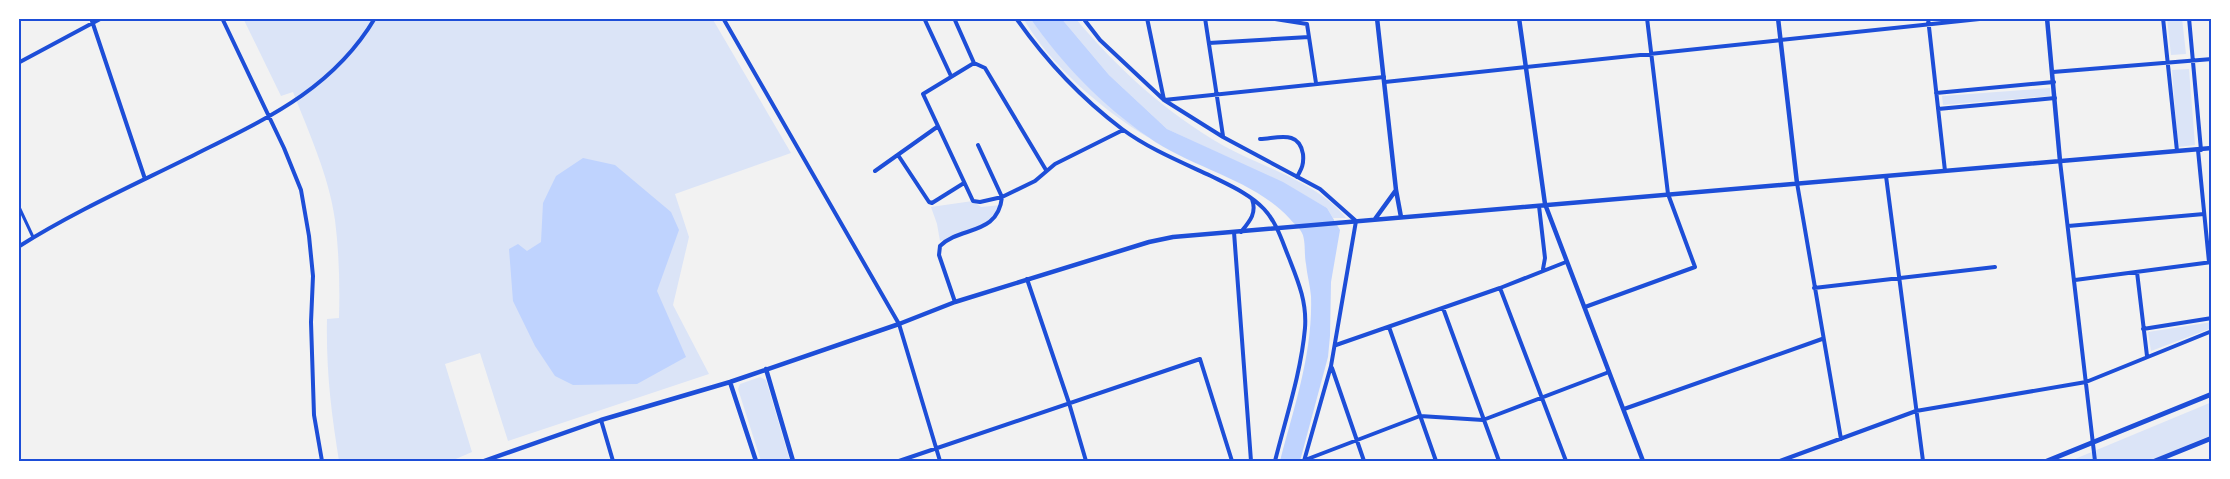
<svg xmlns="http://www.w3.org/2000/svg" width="2230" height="479" font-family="'Source Serif 4',serif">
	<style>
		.green { fill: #dbe4f7 }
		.water { fill: #bfd3fe }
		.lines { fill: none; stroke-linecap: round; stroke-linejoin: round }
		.pedestrian { stroke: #1d4ed8; stroke-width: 3 }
		.minor { stroke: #1d4ed8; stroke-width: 4 }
		.tertiary { stroke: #1d4ed8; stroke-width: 4.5 }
		.secondary { stroke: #1d4ed8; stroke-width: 5 }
		.neatline { fill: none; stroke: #1d4ed8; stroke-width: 2 }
	</style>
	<rect width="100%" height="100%" fill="#f2f2f2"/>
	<!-- green -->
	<path class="green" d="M243,18H712L791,153L675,194L689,237L673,305L709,374L508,441L480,353L445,364L472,452L451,461H339C331,411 326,370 327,319L339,318C340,285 339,252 335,220C329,176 309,133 293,92L281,96Z
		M1023,18H1030C1063,65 1103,103 1149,138C1102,110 1050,65 1023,18Z
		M1061,18H1075C1120,71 1164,111 1224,146C1262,167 1319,183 1346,218H1333L1327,208L1283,183L1167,129L1109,75Z
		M2167,18H2182L2186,54L2171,55Z
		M2189,69L2195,145L2178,147L2172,70Z
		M2050,88V96L1943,105L1942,96Z
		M973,201L981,207L1001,205C986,231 966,233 940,241L937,224L931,207Z
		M2212,322V328L2151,351L2148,332Z
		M760,377L766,380L790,461H761L738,389L740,384Z
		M2212,402V435L2149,461H2070Z"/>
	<!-- water -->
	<path class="water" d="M1030,18H1061L1109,75L1167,129L1283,182L1327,208L1340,230L1331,282L1330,336L1328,357L1300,461H1280C1294,407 1313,353 1311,296C1310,285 1307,275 1306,264C1304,255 1306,241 1302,233C1300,228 1293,223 1290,219C1252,178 1193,169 1148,137C1102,105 1062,64 1030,18Z
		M583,158L615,165L671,212L679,230L657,291L686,357L637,384L573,385L555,376L535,346L513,301L509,249L518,244L527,251L541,242L543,203L556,176Z"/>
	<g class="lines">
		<!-- pedestrian -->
		<path class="pedestrian" d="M18,205L33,237"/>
		<!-- minor -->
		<path class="minor" d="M91,18L145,179
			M222,18L284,148L301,190L309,236L313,276L311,322L314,415L322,461
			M723,18L899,324L940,461
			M924,18L951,76
			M954,18L974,63L985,68L1046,170
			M1016,18C1046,61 1081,98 1122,129C1149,149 1181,162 1211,176C1229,185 1250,194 1264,209C1277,223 1282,241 1289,258C1298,281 1307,302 1305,328C1301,373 1286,417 1275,461
			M1083,18L1100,40L1164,100L1223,137L1320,189L1356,221L1331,366L1304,461
			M1147,18L1164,100L1384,77
			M1205,18L1223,136
			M1268,18L1307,24L1316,83
			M1928,18L1945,171
			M2163,18L2177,151
			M2189,18L2201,150
			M1209,43L1309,37
			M18,63L102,18
			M974,63L923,94L973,201L980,202L1002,197L1035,181L1055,164L1123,130
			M2053,72L2212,59
			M1385,82L1989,18
			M1936,93L2054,82
			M1938,109L2055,98
			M1260,139C1279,138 1299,130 1303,154C1304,164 1302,168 1297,177
			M978,145L1002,197
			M2198,150L2209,262
			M898,155L929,202L932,203L964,183
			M2060,161L2095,461
			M875,171L937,127
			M1886,176L1923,461
			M1797,183L1841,439
			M1539,206L1545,258L1543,269
			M2068,226L2204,214
			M1234,232L1251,461
			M1241,232C1250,221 1257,213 1252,199
			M18,247C75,211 136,184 196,154C266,119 333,89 375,18
			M2137,272L2147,356
			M1027,279L1069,403L1086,461
			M2075,280L2212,262
			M1500,288L1566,461
			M1814,288L1995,267
			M955,302L939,255L940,246C960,226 998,236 1002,197
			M1585,307L1695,267L1668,194L1647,18
			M1443,308L1499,461
			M1389,327L1436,461
			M2143,329L2212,318
			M1336,345L1500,288L1566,262
			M1332,368L1364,461
			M1624,409L1822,339
			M601,420L613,461
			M1305,460L1420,416L1483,420L1609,372
			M899,461L1200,359L1232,461
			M1780,461L1916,411L2086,382L2212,331"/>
		<!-- tertiary -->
		<path class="tertiary" d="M1377,18L1396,190L1401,217
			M1519,18L1545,204L1643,461
			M1778,18L1797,183
			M2047,18L2060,161
			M1375,219L1396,190
			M766,369L793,461
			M730,382L756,461
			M484,461L601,420L730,382L899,324L955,302L1149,242L1173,237L2212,148"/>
		<!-- secondary -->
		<path class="secondary" d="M2047,461L2212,394
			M2155,461L2212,438"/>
	</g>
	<!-- border -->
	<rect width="2230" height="479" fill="none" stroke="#ffffff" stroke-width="39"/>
	<rect x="20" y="20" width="2190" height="440" class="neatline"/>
</svg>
